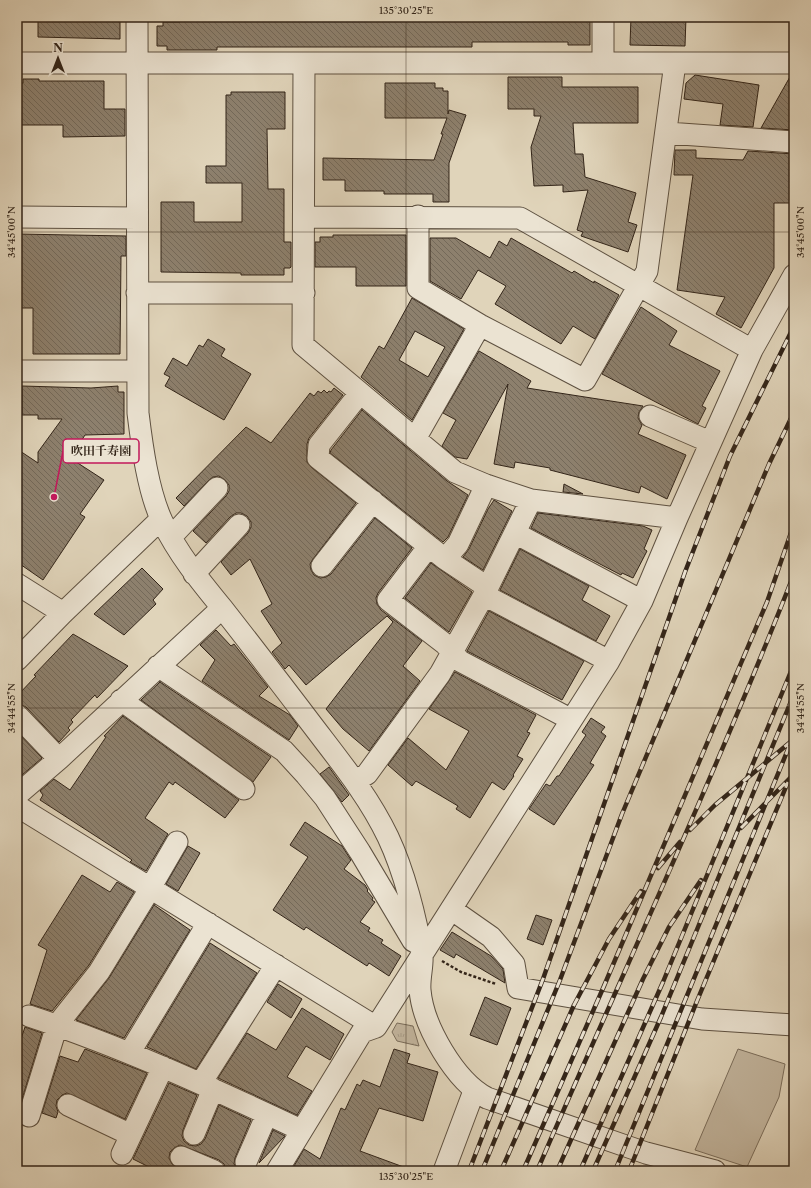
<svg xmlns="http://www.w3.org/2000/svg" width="811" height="1188" font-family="'Libre Caslon Text','Noto Serif JP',serif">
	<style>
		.grass { fill: url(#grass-tufts); stroke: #7b6e5c }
		.green { fill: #c3b69f; stroke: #7b6e5c }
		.building { fill: url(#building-back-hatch); stroke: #332519; fill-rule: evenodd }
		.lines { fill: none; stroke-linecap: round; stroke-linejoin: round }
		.minor-casing { stroke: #5e5141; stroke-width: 23 }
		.path { stroke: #332519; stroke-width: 2.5; stroke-dasharray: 3 2; stroke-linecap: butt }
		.minor { stroke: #ebe3d2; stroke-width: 21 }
		.rail-casing { stroke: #332519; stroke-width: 4.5 }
		.rail { stroke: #ebe3d2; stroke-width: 3; stroke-dasharray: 9; stroke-linecap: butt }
		.ticks { fill: none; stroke: #332519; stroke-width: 1; stroke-opacity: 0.45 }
		.leader { fill: none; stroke: #c2185b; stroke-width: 1.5 }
		.callout-dot { fill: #c2185b; stroke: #ebe3d2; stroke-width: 1.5 }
		.callout { fill: #ebe3d2; stroke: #c2185b; stroke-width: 1.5 }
		.callout-label { font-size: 12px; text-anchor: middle; font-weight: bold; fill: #332519 }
		.neatline { fill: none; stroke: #332519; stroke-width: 1.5 }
		.ticks-label { font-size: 10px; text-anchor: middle; fill: #332519 }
	</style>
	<defs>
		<pattern id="grass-tufts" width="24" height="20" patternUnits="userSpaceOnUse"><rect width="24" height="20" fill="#c3b69f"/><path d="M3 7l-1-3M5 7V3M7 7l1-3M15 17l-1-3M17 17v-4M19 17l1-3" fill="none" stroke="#a89c88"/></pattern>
		<pattern id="building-back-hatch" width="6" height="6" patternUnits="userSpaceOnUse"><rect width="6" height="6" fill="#8d806d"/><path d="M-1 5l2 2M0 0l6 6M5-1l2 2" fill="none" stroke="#746959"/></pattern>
	</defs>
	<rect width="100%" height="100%" fill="#e0d4ba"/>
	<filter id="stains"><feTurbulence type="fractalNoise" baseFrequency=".005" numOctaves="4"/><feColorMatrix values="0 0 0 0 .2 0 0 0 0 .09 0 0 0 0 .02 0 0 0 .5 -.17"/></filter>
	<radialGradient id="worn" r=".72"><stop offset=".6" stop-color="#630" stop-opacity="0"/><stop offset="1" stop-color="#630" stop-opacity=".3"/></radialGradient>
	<!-- grass -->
	<path class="grass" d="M397,1023L413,1026L419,1046L397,1041L392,1032Z"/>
	<!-- green -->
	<path class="green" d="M738,1049L785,1064L779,1097L747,1167L695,1150Z"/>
	<!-- building -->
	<path class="building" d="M38,17H120V39L38,37Z
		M180,17L590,18V45H568V42H472V47H217V50H167V46H157V26H163V22H180Z
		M631,17H686L685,46L630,45Z
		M695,75L759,85L753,127L720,125L723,104L684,99L686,83Z
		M791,75H794V130L761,128Z
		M508,77H562V87H638V123H573L575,154H583L585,177L636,193L628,222L637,225L628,252L581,236L583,232L577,230L588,190L563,192V185L534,186L531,147L541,116H534V109H508Z
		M23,79H39V81H104V109H125V136L63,137V125H17V83H23Z
		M385,83H435V88H443V91H448V114L449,110L466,115L449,163V202H433V194H384V191H345V180H323V158L434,160L443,134H441L447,118H385Z
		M231,92H285V129H267L268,189H284V242H291V267L290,268H284V275H241V273L161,272V202H194V222H242V183H206V166H226V95H231Z
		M675,150H696V158L743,160L748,151L794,154V203H774V268L741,328L716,314L725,297L677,290L693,175H674Z
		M17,234L126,236V256H121L120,354H33V308H17Z
		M333,235H406V286H356V267H315V242H320V237H333Z
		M430,238H456L490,258L499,241L507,246L511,238L572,273L574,271L594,283V281L619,295L595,339L573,326L561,344L495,304L506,286L478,270L461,299L430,281Z
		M412,298L464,329L412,420L361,377L379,346L384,349ZM415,331L445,347L428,377L399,360Z
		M641,307L677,331L669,345L720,371L702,406L706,408L698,424L602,374Z
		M208,339L225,349L221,356L251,374L224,420L165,386L170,377L164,374L173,358L187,366L199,345L203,347Z
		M479,351L531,381L527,388L643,406L639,412L638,418L642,425L638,434L686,455L667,499L641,486L639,493L550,470V468L515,462L514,468L494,464L508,384L467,459L455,457L442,446L456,420L443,413Z
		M22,386L91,388L118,386V392H124V434L85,435L70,458L104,480L80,514L85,517L43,580L17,562V449L38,463V452L62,419H38V415H22Z
		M334,388L343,395L309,438L307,444V462L311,467L356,503L313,559L310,564L311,570L314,575L320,578L326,577L331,574L375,518L412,548L378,593L376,598L377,604L381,610L422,641L403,666L420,681L369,751L343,729L326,709L393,622L387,616L306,685L289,665L285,669L272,652L282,643L261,611L272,604L250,559L231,575L221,562L248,533L251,527V522L247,516L241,513H236L230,517L206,543L193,531L226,496L229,491V485L225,480L219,476L213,477L209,480L184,506L176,498L246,427L271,443L310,393L314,396L318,391L321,393L324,390L327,393L329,391L331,392Z
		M362,410L447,481L468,495L448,537L443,542L330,453L331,450Z
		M564,484L583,494L563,492Z
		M494,500L512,511L483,570L463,557L469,549L488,509Z
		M538,513L643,526L652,530L644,549L647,551L633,578L622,573L621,575L531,528Z
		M520,549L589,586L582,600L610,616L596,641L500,590Z
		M431,563L472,592L449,632L405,598Z
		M142,568L163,589L153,600L156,604L124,635L94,614Z
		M489,611L584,661L562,700L467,651Z
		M216,630L231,646L234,644L268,687L259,696L290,715L298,726L289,740L202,681L215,660L200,645Z
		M73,634L128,666L97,698L95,695L71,720L73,722L68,728L70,730L59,742L26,707L17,703V696L36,676L34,675Z
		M455,672L536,715L527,732L530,733L517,756L523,759L513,775L514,776L504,790L492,782L470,818L456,809L458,806L416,781L412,786L388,765L408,738L446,770L469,731L429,709Z
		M160,682L271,757L253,782L141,700Z
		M123,716L239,800L225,818L175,782L173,785L169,782L145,818L168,834L146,871L130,862L132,860L125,855L40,800L43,795L40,791L54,779L70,790L106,737L104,736Z
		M591,718L605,727L601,732L606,736L590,763L594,765L554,825L529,809L546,784L550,786L557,776H559L586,735L582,732Z
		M17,732L42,758L22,775L17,770Z
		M329,767L349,795L342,802L320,774Z
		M305,822L342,846L351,860L344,869L365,885L368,890L367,891L373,898L372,900L375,902L360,922L370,928L368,931L383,940L381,943L401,956L389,976L369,963L367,966L306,927L304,930L273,910L308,857L290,845Z
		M188,846L200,853L178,891L166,884Z
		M82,875L110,892L117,882L134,892L89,965L52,1011L30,1004L47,950L38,945Z
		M154,905L190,930L124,1038L76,1020L109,978Z
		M536,915L552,920L543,945L527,939Z
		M452,932L491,956L503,969L505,983L456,954L454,958L440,950Z
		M210,943L257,973L196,1069L147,1047Z
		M278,984L302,999L291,1018L267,1002Z
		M485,997L511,1008L497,1045L470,1035Z
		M302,1008L344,1034L330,1060L306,1046L287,1077L312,1091L297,1115L218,1078L247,1033L276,1050Z
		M25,1027L42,1033L20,1106L17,1105V1051Z
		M85,1049L147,1073L125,1119L67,1093L62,1095L57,1100L56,1106L58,1112L56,1118L42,1113L60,1056L78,1062Z
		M394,1049L410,1054L407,1063L438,1072L423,1121L379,1108L360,1151L409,1169L408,1171H291L304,1149L320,1159L341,1108L345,1110L357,1084L360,1086L363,1080L380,1087Z
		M169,1083L197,1095L183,1130L182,1136L184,1141L189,1145L196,1146L201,1144L205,1139L219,1105L251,1120L235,1158L234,1164L239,1171H226L224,1164L219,1160L180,1145L174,1148L170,1152L169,1158L172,1164L183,1171H157L133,1159Z
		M273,1130L285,1136L259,1163Z"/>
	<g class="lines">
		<!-- minor casing -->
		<g class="minor-casing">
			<path id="minor" d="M137,17L138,413C142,446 148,491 162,521C178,554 200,581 223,609C252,646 281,684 310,722C338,759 368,795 388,837C404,871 416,917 422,955C423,966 419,978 420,990C423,1026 455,1081 487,1098L646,1153L715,1171
				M603,17V62
				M17,63H794
				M304,63L303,345L455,472L486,485L531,500L677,518
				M667,133L794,142
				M418,216V288L480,325L585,380L647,271L675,63
				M17,217L137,218
				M304,217L520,218L752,350
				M137,293H304
				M17,371H137
				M360,393L319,445L318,458L445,559L487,587
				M650,416L710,442
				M415,439L480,325
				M515,533L642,601
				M171,537L217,488
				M429,546L388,600L445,644L460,661L570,719
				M445,559L458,544L486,485
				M322,566L373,501
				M194,574L239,525
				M17,584L63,613
				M484,595L609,661
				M17,660L63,613L161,519
				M158,666L284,751L306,775L325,798L360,852L413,941
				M121,700L244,789
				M17,715L59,759
				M355,781L367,774L440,674L484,595L531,500
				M17,795L59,759L222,608
				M17,806L376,1027
				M451,909L491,937L514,964L518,988L702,1019L794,1025
				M29,1016C123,1047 212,1088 301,1130
				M130,1052L208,923
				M201,1083L276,965
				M68,1105L131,1135
				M29,1116L57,1025L99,972L145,897L177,842
				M194,1134L213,1089
				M122,1154L163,1067
				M181,1157L214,1171
				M246,1162L267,1114
				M277,1171L362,1032L376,1027L609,661L642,601L677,518L752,350L794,275
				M444,1171L474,1091"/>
		</g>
		<!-- path -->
		<path class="path" d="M442,961L461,972L496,984"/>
		<!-- minor -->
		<use href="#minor" class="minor"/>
		<!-- rail casing -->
		<g class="rail-casing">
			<path id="rail" d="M741,828L794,774
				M690,830L715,805L794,739
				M658,868L680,842
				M469,1171L543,979L685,572L730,456L794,326
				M482,1171L560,980L622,814L769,464L794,412
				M501,1171L574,1005L609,939L641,891
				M523,1171L604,986L767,602L794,524
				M537,1171C623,972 715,776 794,574
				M557,1171L643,979L669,927L701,880
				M580,1171L663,982L794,664
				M593,1171L661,1017L794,694
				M615,1171L791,742
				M629,1171L697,1001L788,782"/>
		</g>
		<!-- rail -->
		<use href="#rail" class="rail"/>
	</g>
	<!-- ticks -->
	<path class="ticks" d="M406,17V1171M17,232H794M17,708H794"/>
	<!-- callouts -->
	<path class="leader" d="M54 497L63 451"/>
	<circle class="callout-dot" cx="54" cy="497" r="4"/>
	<rect class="callout" x="63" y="439" width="76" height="24" rx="4"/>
	<g class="callout-label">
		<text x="101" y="455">吹田千寿園</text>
	</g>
	<!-- margin -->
	<rect width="811" height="1188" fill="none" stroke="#e0d4ba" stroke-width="44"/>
	<!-- north arrow -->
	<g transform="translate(58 58)" stroke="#ebe3d2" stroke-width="3" paint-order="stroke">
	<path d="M0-3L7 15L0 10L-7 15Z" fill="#332519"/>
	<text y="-6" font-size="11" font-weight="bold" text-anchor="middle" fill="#332519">N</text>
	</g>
	<rect x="22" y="22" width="767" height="1144" class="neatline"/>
	<g class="ticks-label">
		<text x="406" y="14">135°30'25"E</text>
		<text transform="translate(11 232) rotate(-90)" y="4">34°45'00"N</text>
		<text transform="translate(800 232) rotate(-90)" y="4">34°45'00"N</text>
		<text transform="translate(11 708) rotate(-90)" y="4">34°44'55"N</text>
		<text transform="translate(800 708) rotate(-90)" y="4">34°44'55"N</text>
		<text x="406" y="1180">135°30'25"E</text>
	</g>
	<rect width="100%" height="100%" filter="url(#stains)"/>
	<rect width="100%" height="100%" fill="url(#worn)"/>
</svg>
